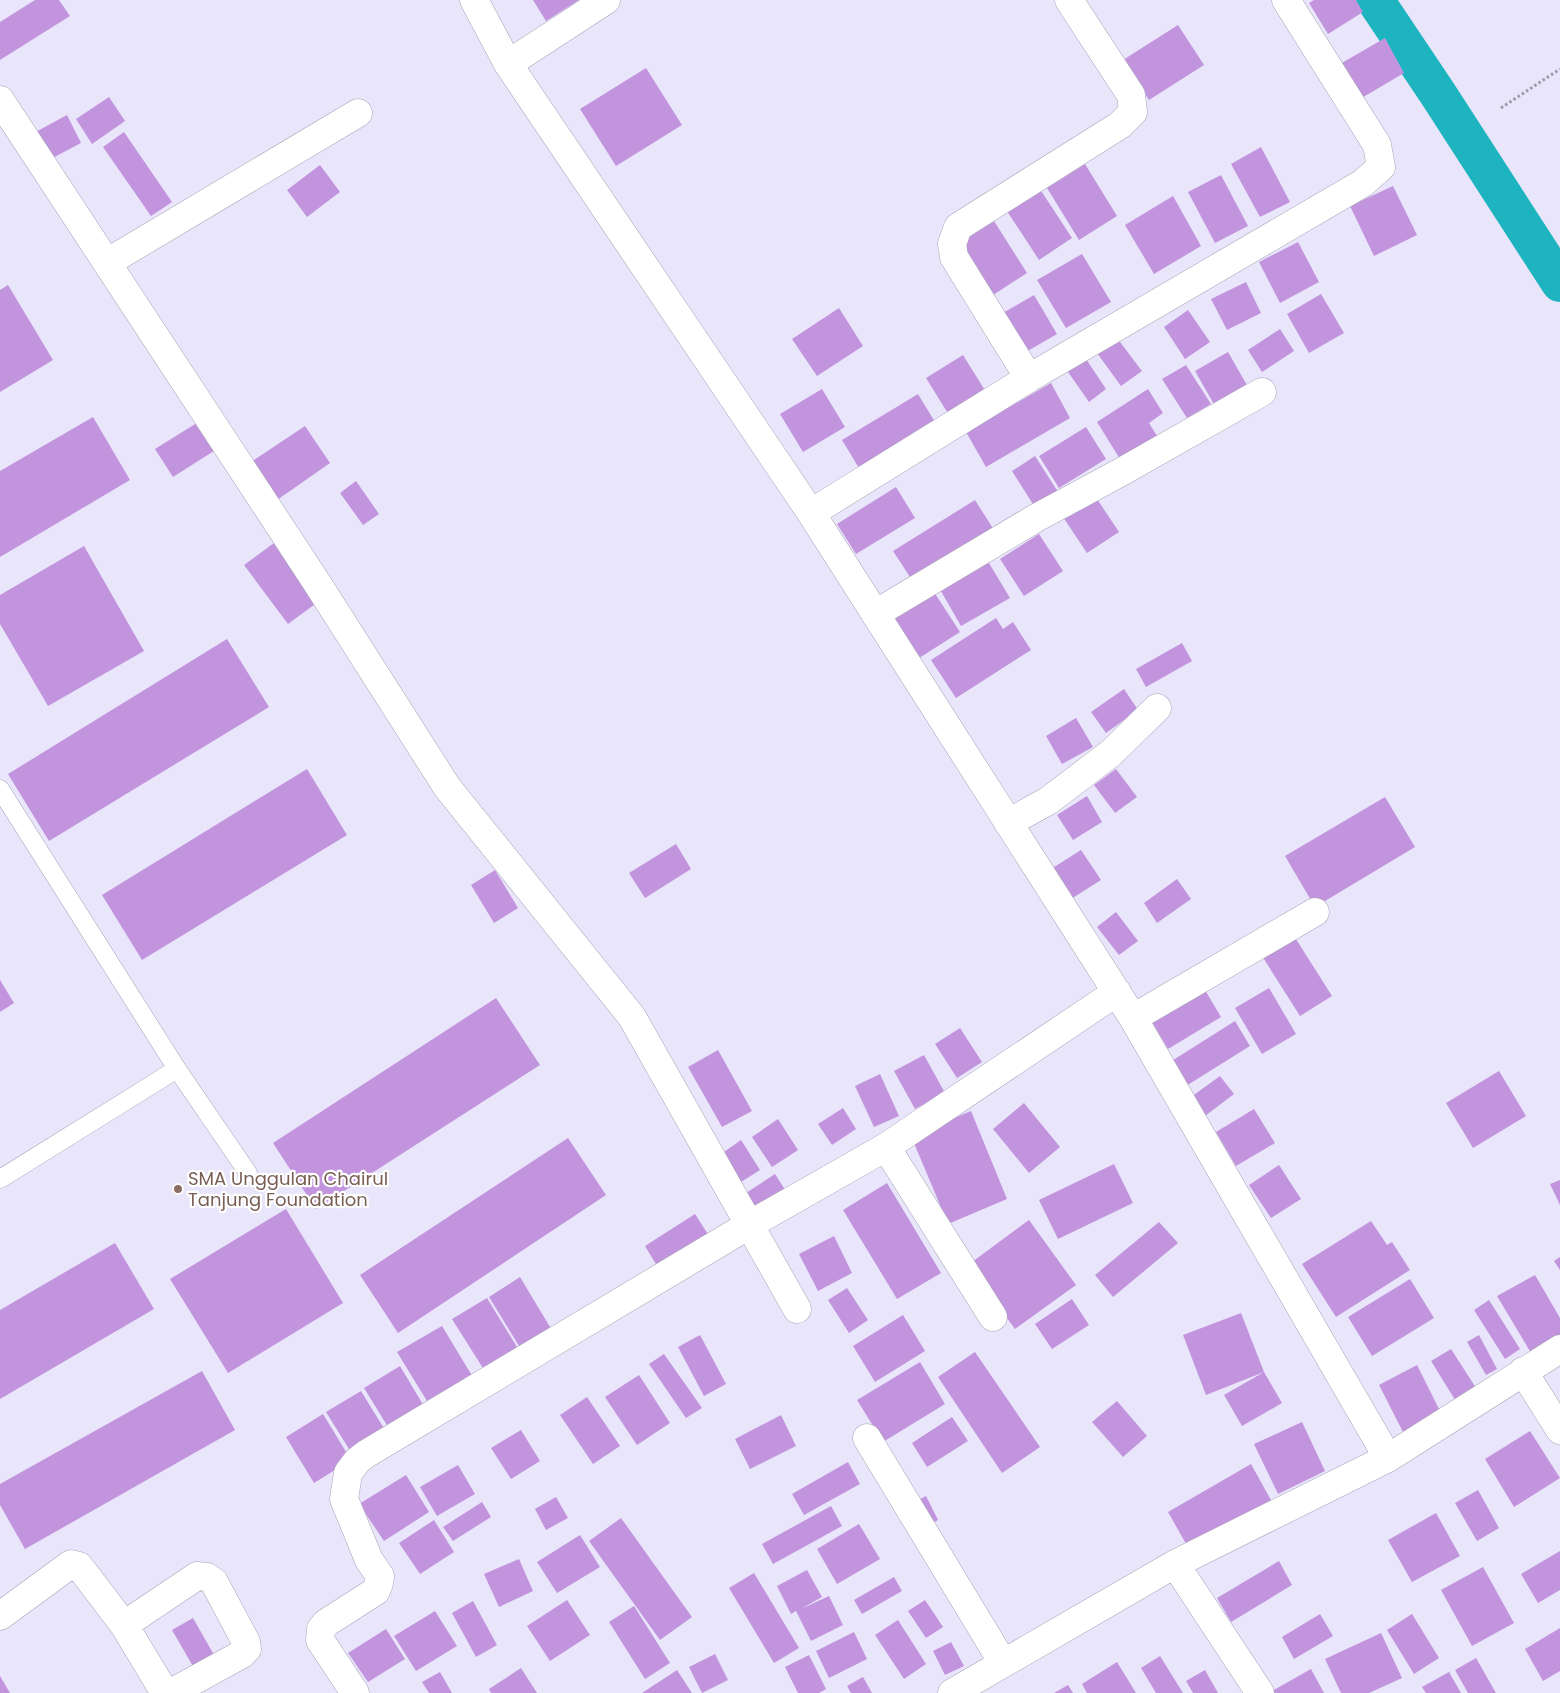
<svg xmlns="http://www.w3.org/2000/svg" width="1560" height="1693" font-family="Poppins,sans-serif">
	<style>
		.lines { fill: none; stroke-linecap: round; stroke-linejoin: round }
		.canal { stroke: #1db4bf; stroke-width: 38 }
		.building { fill: #c294de }
		.lane-casing { stroke: #a7a3b7; stroke-width: 19 }
		.street-casing { stroke: #a7a3b7; stroke-width: 29 }
		.path { stroke: #9d9aa9; stroke-width: 3; stroke-dasharray: 2.5 2.5; stroke-linecap: butt }
		.lane { stroke: #fff; stroke-width: 18 }
		.street { stroke: #fff; stroke-width: 28 }
		.education-dot { fill: #8d6e63; stroke: #fff; stroke-width: 2 }
		.labels { text-anchor: middle; stroke-width: 4.5; stroke-linejoin: round; paint-order: stroke }
		.education-label { font-size: 18px; fill: #785e54; stroke: #fff; text-anchor: start }
	</style>
	<rect width="100%" height="100%" fill="#e9e5fa"/>
	<g class="lines">
		<!-- canal -->
		<path class="canal" d="M1375,0L1438,94L1560,283"/>
	</g>
	<!-- building -->
	<path class="building" d="M35,0H59L70,16L0,60V22Z
		M533,0H579L546,21Z
		M1314,0H1356L1363,12L1328,34L1309,3Z
		M1178,25L1204,65L1149,100L1123,60Z
		M1385,38L1404,73L1360,99L1340,64Z
		M646,68L682,125L616,166L580,109Z
		M109,97L125,121L92,144L76,119Z
		M67,115L81,143L47,161L32,134Z
		M124,132L172,202L151,216L103,147Z
		M1261,147L1290,202L1260,217L1231,164Z
		M1085,164L1117,216L1079,240L1047,188Z
		M320,165L340,192L307,217L287,190Z
		M1221,175L1248,226L1215,243L1188,192Z
		M1036,183L1072,238L1039,260L1003,205Z
		M1393,186L1417,235L1374,256L1350,206Z
		M1173,196L1201,246L1154,274L1125,225Z
		M994,221L1027,273L987,299L954,247Z
		M1298,242L1319,282L1280,303L1259,262Z
		M1082,254L1111,302L1066,328L1037,280Z
		M1246,282L1261,313L1227,330L1211,299Z
		M8,285L53,360L0,392V290Z
		M1321,294L1344,333L1309,353L1287,314Z
		M1034,295L1057,334L1019,356L996,317Z
		M839,308L863,346L817,376L792,339Z
		M1188,310L1210,342L1185,359L1164,327Z
		M1280,329L1294,351L1262,372L1248,350Z
		M1117,338L1142,371L1121,386L1097,353Z
		M1228,352L1248,387L1215,406L1195,371Z
		M963,355L986,392L949,415L926,378Z
		M1084,356L1106,389L1089,402L1066,369Z
		M1186,365L1211,404L1187,418L1162,379Z
		M1051,383L1070,418L986,467L966,432Z
		M822,389L845,427L803,452L780,414Z
		M1148,389L1163,413L1149,423L1157,436L1120,459L1097,422Z
		M918,394L935,422L859,468L842,440Z
		M93,417L130,480L0,557V471Z
		M200,421L217,449L173,477L155,449Z
		M305,426L330,463L277,500L251,462Z
		M1086,427L1106,459L1059,488L1039,456Z
		M1035,456L1060,495L1036,509L1012,471Z
		M356,481L379,514L363,525L340,493Z
		M896,487L915,518L856,554L837,524Z
		M1093,493L1119,532L1087,553L1061,514Z
		M975,500L994,530L912,580L893,551Z
		M1039,534L1063,571L1024,596L1000,559Z
		M274,543L318,602L288,624L244,565Z
		M84,546L144,651L48,706L0,624V595Z
		M986,558L1010,598L961,626L938,586Z
		M934,592L960,632L916,660L890,621Z
		M996,618L1003,629L1013,622L1031,650L956,698L931,660Z
		M227,639L269,707L49,841L8,774Z
		M1182,643L1192,661L1146,687L1136,669Z
		M1124,689L1138,710L1106,733L1091,712Z
		M1076,718L1093,747L1062,764L1046,736Z
		M307,769L347,835L142,960L102,895Z
		M1116,769L1137,797L1115,813L1094,785Z
		M1087,796L1102,822L1073,840L1057,815Z
		M1385,797L1415,847L1315,907L1285,856Z
		M676,844L691,869L645,898L629,873Z
		M1081,850L1101,880L1071,899L1051,869Z
		M495,870L518,908L494,923L471,885Z
		M1177,879L1191,899L1157,923L1144,903Z
		M1116,912L1138,941L1119,955L1097,927Z
		M1294,936L1332,996L1300,1016L1262,956Z
		M0,980L14,1003L0,1012Z
		M1269,988L1296,1034L1262,1054L1235,1008Z
		M1205,990L1221,1017L1168,1049L1152,1022Z
		M496,998L540,1065L316,1209L273,1143Z
		M1235,1021L1250,1046L1186,1086L1170,1062Z
		M960,1028L982,1062L957,1078L935,1044Z
		M718,1050L752,1111L722,1127L688,1067Z
		M924,1055L945,1093L915,1109L894,1071Z
		M1499,1071L1526,1116L1473,1148L1446,1103Z
		M880,1074L899,1116L874,1127L855,1086Z
		M1220,1076L1234,1094L1205,1116L1191,1097Z
		M1024,1103L1060,1147L1029,1173L993,1129Z
		M843,1108L856,1129L832,1145L818,1124Z
		M1254,1109L1275,1143L1236,1166L1216,1132Z
		M971,1111L1007,1199L948,1224L911,1136Z
		M778,1119L798,1150L772,1167L752,1137Z
		M568,1138L606,1195L398,1333L360,1275Z
		M741,1140L760,1170L733,1187L714,1159Z
		M1114,1164L1133,1203L1058,1239L1039,1200Z
		M1279,1165L1301,1199L1271,1218L1249,1185Z
		M775,1174L789,1196L752,1220L737,1199Z
		M1560,1180V1205L1550,1184Z
		M887,1183L941,1273L897,1299L843,1210Z
		M286,1209L343,1303L228,1373L170,1279Z
		M695,1214L713,1242L662,1274L645,1246Z
		M1029,1220L1076,1285L1015,1329L968,1265Z
		M1371,1221L1387,1245L1392,1242L1410,1270L1336,1317L1302,1264Z
		M1159,1222L1178,1243L1113,1297L1095,1275Z
		M834,1236L852,1273L818,1291L799,1254Z
		M115,1243L154,1309L0,1399V1310Z
		M1560,1257V1270L1554,1261Z
		M1535,1275L1560,1318V1336L1531,1353L1497,1296Z
		M520,1277L553,1332L522,1351L489,1297Z
		M1410,1279L1434,1318L1372,1356L1348,1317Z
		M847,1288L868,1320L849,1333L828,1300Z
		M487,1298L520,1352L486,1373L452,1319Z
		M1072,1299L1089,1325L1052,1349L1035,1324Z
		M1489,1300L1520,1349L1505,1359L1474,1310Z
		M1241,1313L1264,1372L1282,1403L1242,1426L1224,1395L1264,1372L1206,1395L1183,1335Z
		M903,1315L925,1351L875,1382L853,1346Z
		M442,1326L474,1379L430,1406L397,1352Z
		M700,1335L726,1384L704,1396L678,1347Z
		M1479,1335L1497,1369L1486,1375L1467,1342Z
		M1451,1349L1478,1391L1457,1403L1431,1361Z
		M975,1352L1040,1447L1002,1473L938,1377Z
		M664,1354L702,1408L686,1418L649,1364Z
		M920,1362L945,1404L883,1442L857,1400Z
		M1417,1365L1441,1413L1403,1432L1379,1385Z
		M400,1366L428,1413L393,1435L364,1388Z
		M202,1371L235,1430L25,1549L0,1505V1484Z
		M639,1375L670,1423L637,1445L605,1397Z
		M361,1391L388,1435L354,1457L326,1412Z
		M587,1397L620,1446L593,1464L560,1415Z
		M1117,1401L1147,1436L1123,1457L1092,1422Z
		M323,1414L351,1460L314,1483L286,1437Z
		M781,1415L796,1446L750,1469L735,1439Z
		M952,1417L968,1441L927,1467L912,1443Z
		M1302,1422L1325,1471L1278,1494L1254,1444Z
		M521,1430L540,1461L511,1479L491,1448Z
		M1530,1431L1560,1478L1514,1507L1485,1459Z
		M848,1462L860,1484L804,1515L792,1494Z
		M1251,1464L1272,1502L1189,1549L1168,1512Z
		M458,1465L475,1494L437,1516L420,1487Z
		M406,1475L429,1512L384,1541L359,1504Z
		M1478,1490L1499,1528L1477,1541L1455,1503Z
		M926,1496L938,1520L923,1528L911,1504Z
		M556,1497L568,1518L546,1530L535,1509Z
		M482,1502L491,1517L453,1541L443,1527Z
		M831,1506L842,1526L773,1564L762,1544Z
		M1436,1513L1460,1556L1412,1582L1388,1540Z
		M621,1518L692,1617L660,1640L589,1541Z
		M434,1520L454,1552L420,1574L399,1543Z
		M859,1524L880,1559L837,1584L817,1549Z
		M580,1535L600,1567L557,1593L537,1562Z
		M1560,1551V1590L1538,1603L1521,1574Z
		M519,1559L533,1591L499,1607L484,1574Z
		M1279,1561L1292,1585L1231,1622L1217,1598Z
		M1483,1567L1514,1623L1472,1646L1441,1590Z
		M807,1570L822,1597L801,1609L829,1596L843,1625L811,1641L796,1611L791,1614L777,1586Z
		M754,1573L799,1648L774,1663L729,1588Z
		M894,1577L902,1591L862,1614L854,1600Z
		M567,1600L590,1635L550,1661L527,1626Z
		M925,1600L943,1627L926,1638L908,1611Z
		M473,1601L497,1645L476,1657L452,1613Z
		M634,1606L670,1663L645,1679L609,1622Z
		M435,1611L457,1646L416,1671L394,1636Z
		M1320,1614L1333,1636L1294,1659L1282,1637Z
		M1412,1614L1439,1658L1414,1674L1387,1630Z
		M193,1618L218,1662L198,1675L172,1630Z
		M898,1620L926,1664L904,1679L875,1635Z
		M1560,1628V1671L1543,1681L1525,1649Z
		M386,1629L405,1659L368,1682L348,1653Z
		M854,1632L867,1659L829,1678L816,1651Z
		M1381,1633L1402,1678L1369,1693H1341L1325,1659Z
		M951,1642L964,1666L945,1675L933,1651Z
		M715,1654L728,1680L702,1693L689,1667Z
		M809,1655L826,1689L819,1693H798L785,1667Z
		M1160,1656L1183,1693H1156L1141,1668Z
		M1476,1658L1496,1693H1468L1455,1670Z
		M1117,1662L1136,1693H1087L1082,1684Z
		M521,1668L537,1693H491L489,1689Z
		M1311,1669L1324,1693H1273L1272,1691Z
		M677,1670L692,1693H642Z
		M1205,1670L1218,1693H1193L1186,1681Z
		M440,1672L452,1693H429L422,1682Z
		M1449,1672L1461,1693H1426L1422,1687Z
		M0,1676L10,1693H0Z
		M863,1677L872,1693H851L847,1686Z
		M1068,1685L1073,1693H1054Z"/>
	<g class="lines">
		<!-- lane casing -->
		<g class="lane-casing">
			<path id="lane" d="M0,789L177,1069L0,1179
				M177,1069L248,1173"/>
		</g>
		<!-- street casing -->
		<g class="street-casing">
			<path id="street" d="M474,0L508,64L811,513L1133,1018L1388,1458
				M508,64L606,0
				M0,100L317,583L447,787L632,1017L797,1309
				M108,262L358,113
				M1029,378L954,257L952,244L958,227L1120,125L1133,112L1131,95L1069,0
				M811,513L1029,378L1363,183L1381,167L1377,145L1286,0
				M875,614L1036,518L1123,471L1262,392
				M1008,823L1048,801L1111,753L1157,708
				M1133,1018L1315,912
				M886,1147L993,1317
				M1523,1371L1560,1430
				M867,1438L1003,1663
				M1175,1564L1260,1693
				M0,1616L71,1564L79,1566L124,1625L165,1693
				M124,1625L197,1576L207,1577L214,1582L246,1642L247,1649L242,1654L171,1693
				M355,1693L320,1640L321,1629L326,1623L376,1591L379,1583L380,1576L369,1560L344,1499L348,1473L357,1461L366,1454L749,1225L886,1147L1117,992
				M952,1693L1175,1564L1388,1458L1560,1349"/>
		</g>
		<!-- path -->
		<path class="path" d="M1501,108L1560,69"/>
		<!-- lane -->
		<use href="#lane" class="lane"/>
		<!-- street -->
		<use href="#street" class="street"/>
	</g>
	<!-- markers -->
	<circle class="education-dot" cx="178" cy="1189" r="5"/>
	<g class="labels">
		<!-- education labels -->
		<g class="education-label">
			<text x="188" y="1185">SMA Unggulan Chairul<tspan x="188" dy="21">Tanjung Foundation</tspan></text>
		</g>
	</g>
</svg>
